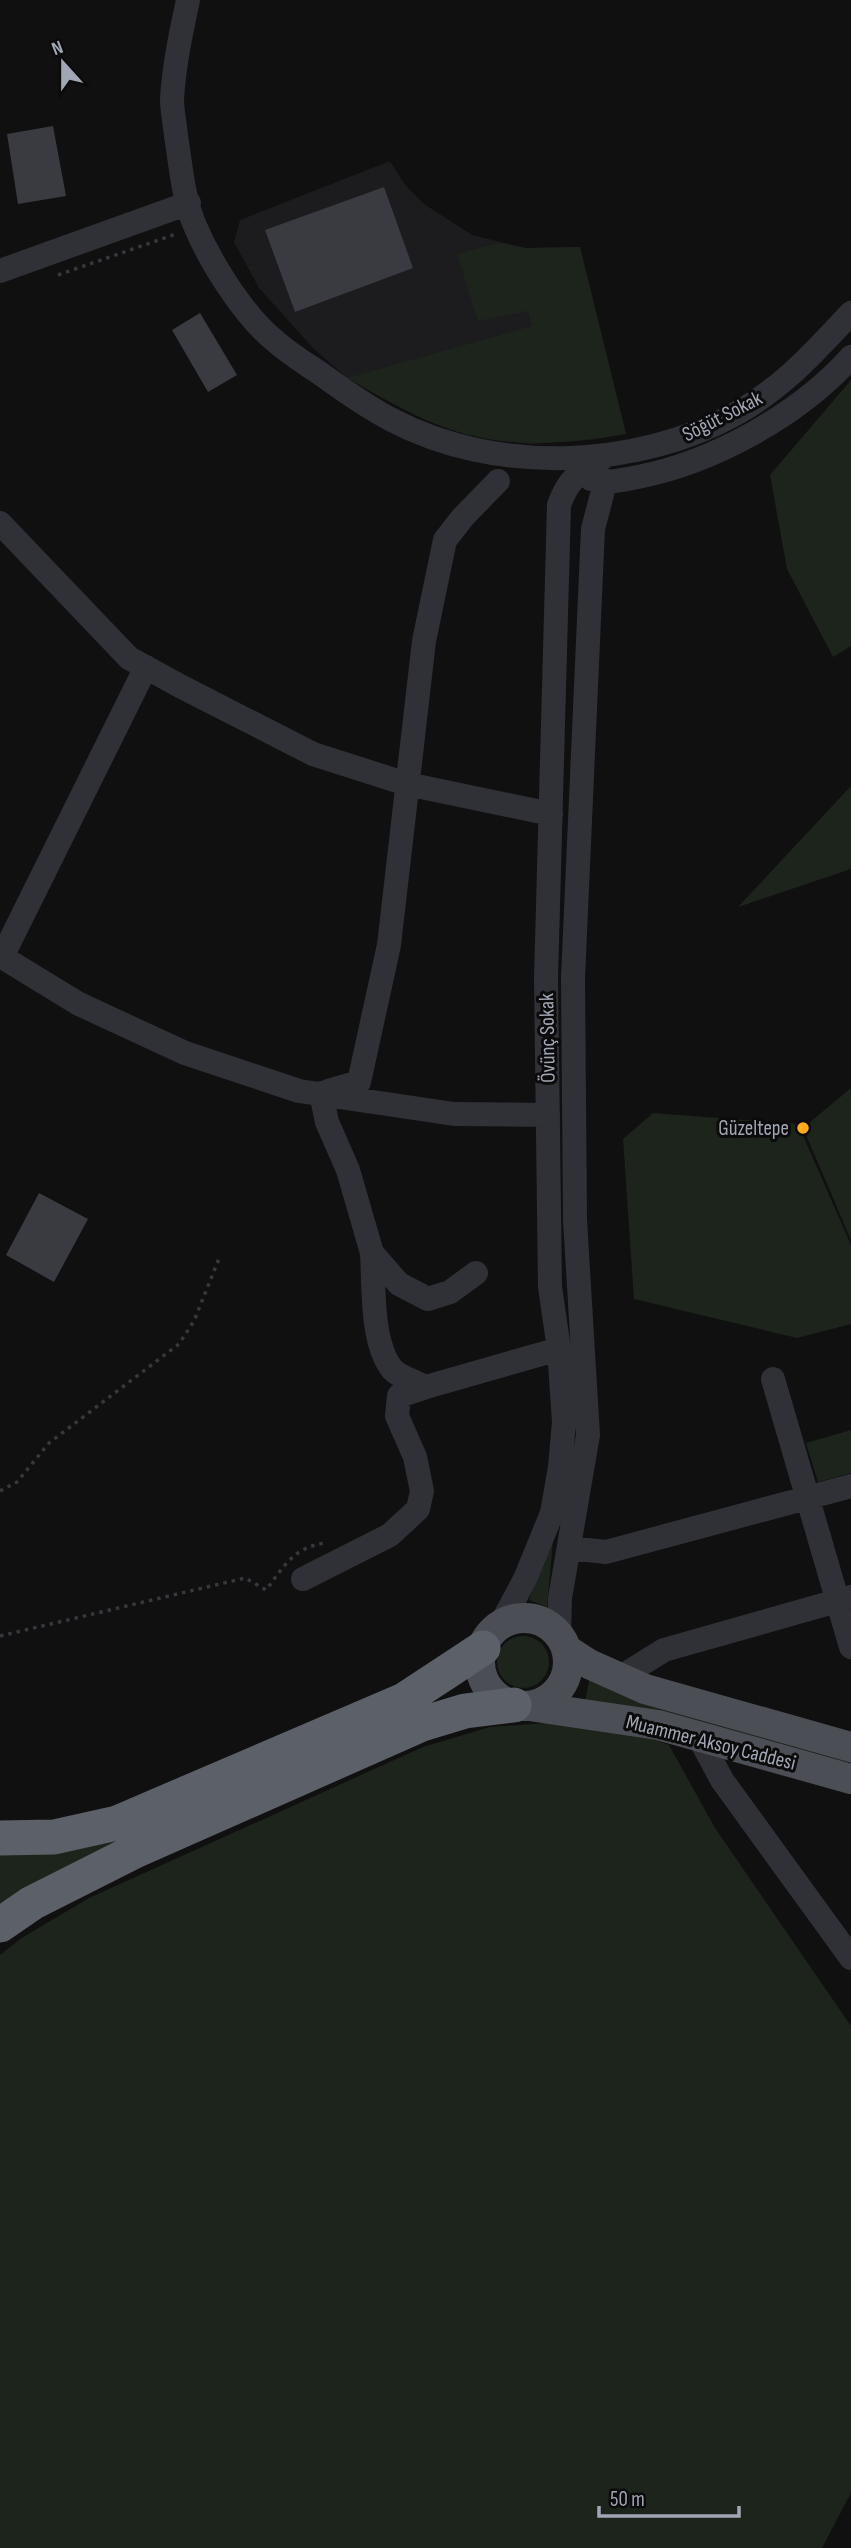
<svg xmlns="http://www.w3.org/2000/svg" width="851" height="2548" font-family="'Sofia Sans Condensed',sans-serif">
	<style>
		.built { fill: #1c1c1e }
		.green { fill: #1c241c }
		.building { fill: #3a3b41 }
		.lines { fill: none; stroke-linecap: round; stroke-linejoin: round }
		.path { stroke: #36383d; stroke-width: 3.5; stroke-dasharray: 3.5 5; stroke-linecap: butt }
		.minor { stroke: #303136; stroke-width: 24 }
		.major { stroke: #4c4e55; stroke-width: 30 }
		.highway { stroke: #5c6068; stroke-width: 35 }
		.poi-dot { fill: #fdaa1c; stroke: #0b0b0c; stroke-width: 2.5 }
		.labels { text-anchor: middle; stroke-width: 6; stroke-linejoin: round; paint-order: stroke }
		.street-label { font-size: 21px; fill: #a0a6b3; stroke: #0b0b0c }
		.poi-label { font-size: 21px; fill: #a0a6b3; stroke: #0b0b0c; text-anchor: end }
	</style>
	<rect width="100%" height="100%" fill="#101011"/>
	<!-- built -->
	<path class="built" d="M390,161L406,186L424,204L472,235L526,248L580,247L626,434L589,440L531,444L494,440L449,429L405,410L347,378L313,348L259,288L234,242L240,220Z"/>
	<!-- green -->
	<path class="green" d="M499,243L526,248L580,247L626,434C567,444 506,449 449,429C413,417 380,396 347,378L532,326L528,311L478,321L457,254Z
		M851,380V646L833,657L787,569L770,475Z
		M851,786V869L738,907Z
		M851,1088V1240L803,1128Z
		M653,1113L798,1124L851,1245V1324L797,1338L634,1299L623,1139Z
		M851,1430V1473L818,1482L806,1443Z
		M554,1530L547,1607L529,1600Z
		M497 1662a26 26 0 1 1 52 0a26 26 0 1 1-52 0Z
		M590,1675L851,1758V1767L585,1702Z
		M561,1722L630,1731L669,1745L715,1828L851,2026V2493L822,2548H0V1955L20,1939L89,1898L423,1747L490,1727Z
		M126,1839L0,1911V1851Z"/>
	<!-- building -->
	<path class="building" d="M53,126L66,196L18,204L7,134Z
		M384,187L413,268L295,312L265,230Z
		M200,313L237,375L208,392L172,330Z
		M39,1193L88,1219L54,1282L6,1255Z"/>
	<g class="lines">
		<!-- path -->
		<path class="path" d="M58,275L176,234
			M0,1491L17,1482L49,1443L179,1344L194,1321L220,1256
			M0,1636L245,1578L266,1590C285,1565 293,1548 325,1543"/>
		<!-- minor -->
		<path class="minor" d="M188,0C181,33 174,65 172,99C172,111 175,124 176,136C181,166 183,200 196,228C211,263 244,316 274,340C288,353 305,363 321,374C343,390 367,407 392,420C495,474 636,470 737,413C785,386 814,352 851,313
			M0,271L189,203
			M591,479C608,484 621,480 638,477C714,462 799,415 851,357
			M0,523L129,658L180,686L313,754L407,784L551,814
			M146,667L2,957L79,1004L185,1053L299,1091L454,1114L548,1115
			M328,1091L359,1082L389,945L424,641L445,540L463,517L498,481
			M321,1093L327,1122L348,1170L372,1253L399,1284L428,1299L450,1292L476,1273
			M372,1253C374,1286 371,1343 392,1369C399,1377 416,1382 426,1387L559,1349
			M773,1379L851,1647
			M569,1548L606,1552L851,1486
			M303,1579L390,1535L418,1509L422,1491L415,1457L397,1416L399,1396L426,1387
			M500,1626L525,1579L552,1513L560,1467L564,1422L559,1349L550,1287L546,979L559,505C569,477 580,473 604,457
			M559,1635L560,1598L588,1435L575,1220L573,978L593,529L605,483
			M619,1678L664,1650L851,1597
			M699,1737L722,1780L851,1958"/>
		<!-- major -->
		<path class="major" d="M480 1662a44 44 0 1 1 88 0a44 44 0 1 1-88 0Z
			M566,1649L589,1664L645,1689L851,1747
			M529,1706L658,1725L851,1779"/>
		<!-- highway -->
		<path class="highway" d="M0,1838L54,1837L117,1823L404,1700L483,1648
			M0,1925L32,1903L137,1850L422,1724L465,1711L514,1705"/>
	</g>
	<!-- markers -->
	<circle class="poi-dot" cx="803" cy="1128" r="7"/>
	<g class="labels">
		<!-- street labels -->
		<g class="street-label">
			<text transform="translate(722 416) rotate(-27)" y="7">Söğüt Sokak</text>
			<text transform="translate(547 1038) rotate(-91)" y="7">Övünç Sokak</text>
			<text transform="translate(711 1742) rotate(14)" y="7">Muammer Aksoy Caddesi</text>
		</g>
		<!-- poi labels -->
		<g class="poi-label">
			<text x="789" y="1135">Güzeltepe</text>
		</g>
	</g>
	<!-- north arrow -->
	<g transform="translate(63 63) rotate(339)" stroke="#0b0b0c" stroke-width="5" paint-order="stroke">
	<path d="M0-5L12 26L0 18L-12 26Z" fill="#a0a6b3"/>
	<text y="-10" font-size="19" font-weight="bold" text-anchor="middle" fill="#a0a6b3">N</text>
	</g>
	<!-- scale -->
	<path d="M599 2506v10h140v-10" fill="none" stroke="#a0a6b3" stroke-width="3.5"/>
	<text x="610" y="2506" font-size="21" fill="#a0a6b3" stroke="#0b0b0c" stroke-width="5" paint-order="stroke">50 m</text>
</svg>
